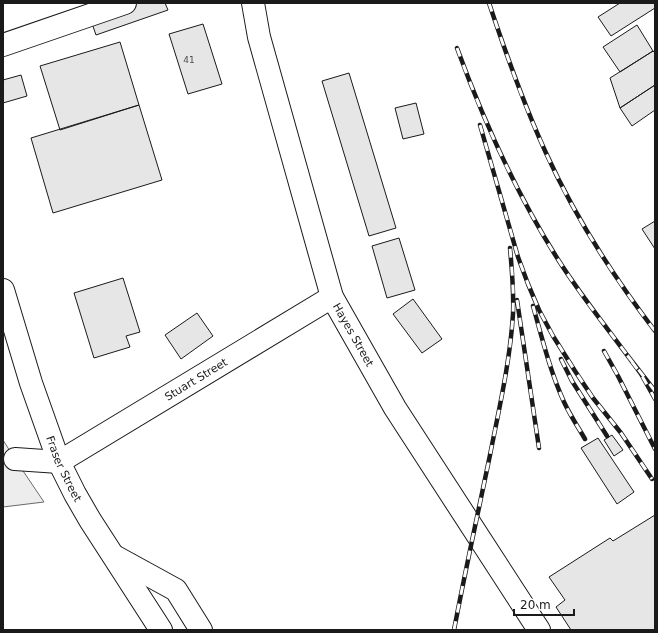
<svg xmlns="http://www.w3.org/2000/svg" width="658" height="633" font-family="'DejaVu Sans',sans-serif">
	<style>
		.built { fill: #ededed; stroke: #6a6a6a }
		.building { fill: #e6e6e6; stroke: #1a1a1a }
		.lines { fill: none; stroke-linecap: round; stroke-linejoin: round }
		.minor-casing { stroke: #1a1a1a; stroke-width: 24 }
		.major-casing { stroke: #1a1a1a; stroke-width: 24 }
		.minor { stroke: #fff; stroke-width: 22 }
		.major { stroke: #fff; stroke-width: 22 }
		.rail-casing { stroke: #1a1a1a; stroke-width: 4.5 }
		.rail { stroke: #fff; stroke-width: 3; stroke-dasharray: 9; stroke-linecap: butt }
		.labels { text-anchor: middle; stroke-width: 3; stroke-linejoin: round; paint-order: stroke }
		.number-label { font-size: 9px; fill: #4d4d4d }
		.street-label { font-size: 11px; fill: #1a1a1a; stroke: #fff }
	</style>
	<rect width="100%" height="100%" fill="#fff"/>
	<!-- built -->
	<path class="built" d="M3,440L15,459L44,502L3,507Z"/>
	<!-- building -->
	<path class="building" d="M85,3H165L168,10L96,35Z
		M620,3H655V8L611,36L598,17Z
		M203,24L222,84L188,94L169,34Z
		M637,25L653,51L620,72L603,47Z
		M120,42L139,105L60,130L40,66Z
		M653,51L655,53V85L620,108L610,78Z
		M349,73L396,228L369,236L322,81Z
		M21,75L27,96L3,103V80Z
		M655,85V110L632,126L620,108Z
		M416,103L424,134L403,139L395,108Z
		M139,105L162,180L53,213L31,138Z
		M655,221V249L642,229Z
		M399,238L415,290L387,298L372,246Z
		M123,278L140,332L126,336L130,347L94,358L74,293Z
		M413,299L442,339L422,353L393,314Z
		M197,313L213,336L181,359L165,335Z
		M612,435L623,450L614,456L604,440Z
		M598,438L634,492L617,504L581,448Z
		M655,515V630H571L556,607L565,600L549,577L610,538L613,541Z"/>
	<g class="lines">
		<!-- minor casing -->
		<g class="minor-casing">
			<g id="minor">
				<path d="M3,45L125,3"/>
				<path id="s1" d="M3,290L31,383L59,462L75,494L90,520L161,630"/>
				<path d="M15,459L59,462"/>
				<path id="s2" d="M59,462L332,297"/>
				<path d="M114,556L176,590L201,630"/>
			</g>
		</g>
		<!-- major casing -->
		<g class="major-casing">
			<g id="major">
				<path id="s3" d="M253,3L259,37L332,297L395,408L539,630"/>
			</g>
		</g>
		<!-- minor -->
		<use href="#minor" class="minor"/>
		<!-- major -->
		<use href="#major" class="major"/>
		<!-- rail casing -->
		<g class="rail-casing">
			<path id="rail" d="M489,3C506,54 524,105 546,153C575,217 613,276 655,331
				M457,48C484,122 517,195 559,261C580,294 604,324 627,355
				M480,125L518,257L528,284L539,310L553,336L575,371L593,398L621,433L652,479
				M517,300L539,448
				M533,306C542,338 550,371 564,402C570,415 578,427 585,439
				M604,351L618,376L655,449
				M561,359L572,381L607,436
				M655,391L627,355L641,374L655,399
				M454,630C465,572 478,513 490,455C499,409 510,362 513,314C514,292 512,270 510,248"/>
		</g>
		<!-- rail -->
		<use href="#rail" class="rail"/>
	</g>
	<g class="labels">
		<!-- number labels -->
		<g class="number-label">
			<text x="189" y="63">41</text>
		</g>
		<!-- street labels -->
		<g class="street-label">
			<text dy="4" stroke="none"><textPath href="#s3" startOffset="348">Hayes Street</textPath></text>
			<text dy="4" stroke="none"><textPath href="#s2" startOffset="160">Stuart Street</textPath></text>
			<text dy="4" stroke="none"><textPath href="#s1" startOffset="189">Fraser Street</textPath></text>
		</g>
	</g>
	<!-- border -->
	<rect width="658" height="633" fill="none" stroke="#1a1a1a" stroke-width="8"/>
	<!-- scale -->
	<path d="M514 609v6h60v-6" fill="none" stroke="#1a1a1a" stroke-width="2"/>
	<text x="520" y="609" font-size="12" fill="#1a1a1a" stroke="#ffffff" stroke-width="3" paint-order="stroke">20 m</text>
</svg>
